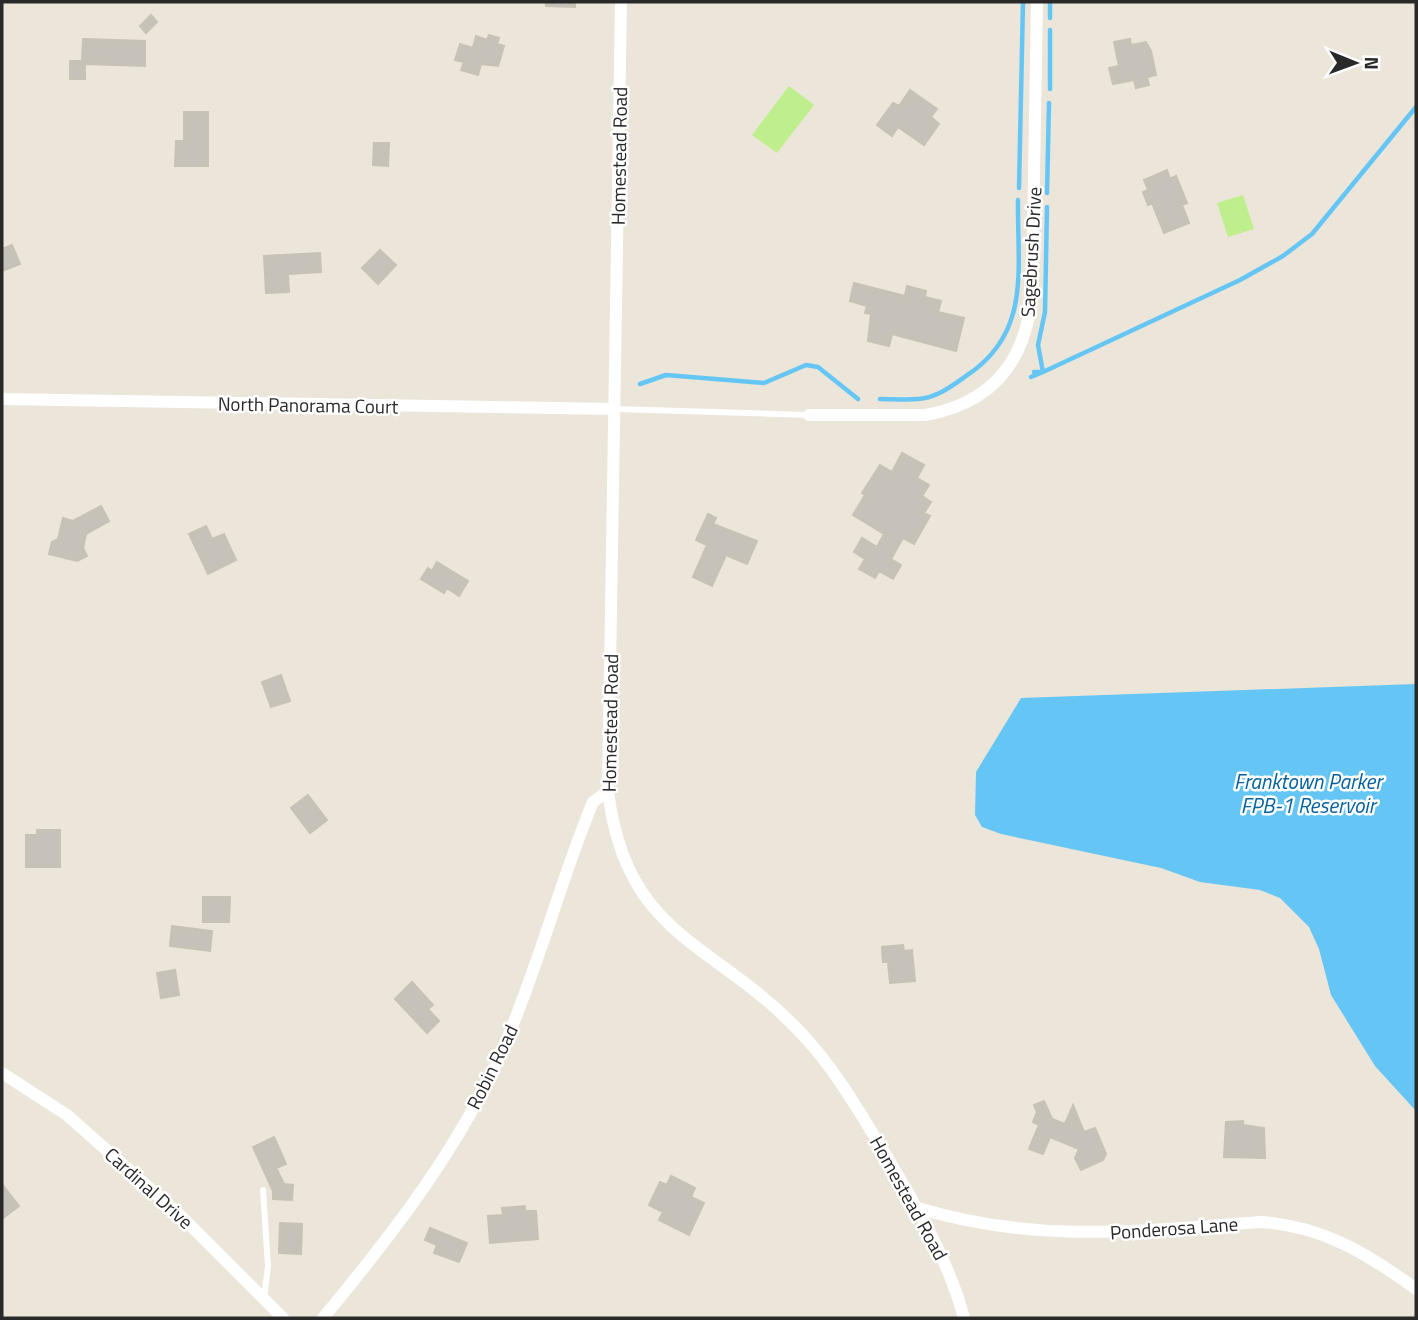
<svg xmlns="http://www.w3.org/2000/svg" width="1418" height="1320" font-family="'Titillium Web',sans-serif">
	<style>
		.pitch { fill: #bfef8d }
		.water { fill: #65c6f5 }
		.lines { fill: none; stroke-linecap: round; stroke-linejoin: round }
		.stream { stroke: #65c6f5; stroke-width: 4.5 }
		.building { fill: #c7c2b9; stroke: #c7c2b3; stroke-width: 2 }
		.lane { stroke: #fff; stroke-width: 6 }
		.street { stroke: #fff; stroke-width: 12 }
		.labels { text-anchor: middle; stroke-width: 5; stroke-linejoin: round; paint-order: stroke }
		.street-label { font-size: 19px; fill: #292929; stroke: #fff }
		.water-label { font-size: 21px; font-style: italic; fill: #0561a0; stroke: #fff }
	</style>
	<rect width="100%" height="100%" fill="#ece5d9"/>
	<!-- pitch -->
	<path class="pitch" d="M789,86L814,105L777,153L752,135Z
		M1243,195L1254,229L1228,237L1217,203Z"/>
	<!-- water -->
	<path class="water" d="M1416,684V1111L1375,1066L1331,995L1319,949L1309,927L1280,898L1260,890L1200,882L1161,868L1001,834L982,827L975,815L976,772L1021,698Z"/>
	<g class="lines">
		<!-- stream -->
		<path class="stream" d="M1050,18V2
			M1050,89V30
			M1019,188L1023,2
			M1047,193L1049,103
			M1034,372H1043L1240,280L1283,256L1312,234L1416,107
			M1031,377L1043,372L1038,345L1045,312L1047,207
			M640,384L666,375L764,383L806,365L818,367L858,399
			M880,399C893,399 906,400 918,399C936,398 952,386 966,376C1032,333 1017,269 1018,200"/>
	</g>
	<!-- building -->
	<path class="building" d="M546,2H575V7L546,6Z
		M151,15L157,22L146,33L140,26Z
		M489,35L499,38L497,44L504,46L498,66L481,64L478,75L461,70L464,62L455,60L460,44L473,48L476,36L487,40Z
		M83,39L145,41V66L85,64V79H70V61H82Z
		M1130,39L1131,45L1146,42L1151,51L1156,75L1147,77L1149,85L1136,88L1134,80L1113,84L1109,68L1119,66L1114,42Z
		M910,90L937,109L931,117L939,124L924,145L898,127L892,136L877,125L893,103L899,106Z
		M184,112H208V166H175L176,141H184Z
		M374,143H389L388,166L373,165Z
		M1167,170L1170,179L1176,176L1187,203L1182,205L1189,223L1164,233L1152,203L1148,205L1143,192L1148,190L1144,180Z
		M12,245L20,264L2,271V249Z
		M380,250L396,265L378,284L362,268Z
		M320,253L321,272L288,274L289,292L266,293L264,256Z
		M854,283L905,296L907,286L926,291L925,297L941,301L938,312L964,318L956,351L892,334L889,346L868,341L871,314L865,313L867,306L850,301Z
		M902,453L924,465L917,478L929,485L922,496L931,502L924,513L930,516L914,544L903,538L891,559L901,565L893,579L879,571L875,578L859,569L865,559L854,552L862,538L877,547L884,534L853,515L865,495L862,493L880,465L892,472Z
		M101,506L109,521L86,534L83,548L87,556L77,561L49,554L52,542L58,539L63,518L73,521Z
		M708,514L716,518L713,524L757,541L747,564L726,555L712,586L693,577L707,545L696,540Z
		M206,526L212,539L224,534L236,560L208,574L189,534Z
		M437,562L468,581L459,596L447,588L444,593L421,579L428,568L432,571Z
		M281,675L290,701L271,707L262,682Z
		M308,795L327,820L310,833L291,808Z
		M37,830H60V867H26V835H37Z
		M203,897H230L229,922H203Z
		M172,926L212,931L210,951L170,946Z
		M903,945L904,951L912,950L915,981L890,983L888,962H883L882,947Z
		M175,970L179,995L161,998L157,973Z
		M412,982L433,1005L428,1009L439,1021L427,1033L395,999Z
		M1044,1101L1052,1119L1065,1124L1073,1105L1084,1132L1095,1128L1106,1154L1103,1160L1081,1170L1075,1158L1079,1149L1050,1137L1043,1154L1029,1149L1039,1125L1033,1122L1037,1112L1034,1105Z
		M1243,1121V1125L1264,1128L1265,1158L1224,1157L1226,1122Z
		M274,1137L286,1164L276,1168L284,1184L293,1185L292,1200L273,1199V1191L253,1147Z
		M671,1176L695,1188L691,1197L704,1203L689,1235L659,1220L663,1212L649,1205L660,1182L667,1185Z
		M2,1184L19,1206L3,1218L2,1217Z
		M525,1206V1211H536L538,1239L490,1243L488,1216L503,1215L502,1208Z
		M280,1223L302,1224L301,1254L279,1253Z
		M430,1228L467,1243L459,1262L434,1253L437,1245L425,1240Z"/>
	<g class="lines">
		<!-- lane -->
		<path class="lane" d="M615,409L809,415
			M263,1190L268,1266L264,1298"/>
		<!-- street -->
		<path class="street" d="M621,2L608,791C626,940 716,941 802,1034C834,1068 857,1108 881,1147C914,1203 947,1255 964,1318
			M2,399L615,409
			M809,415H925C993,403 1027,360 1032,292L1037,2
			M2,1073L67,1115L181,1216L283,1318
			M918,1208C1037,1244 1139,1231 1260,1222C1321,1225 1368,1254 1416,1289
			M323,1318C392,1235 461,1146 504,1046C539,966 560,881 593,802L608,791"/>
	</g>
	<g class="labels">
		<!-- street labels -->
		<g class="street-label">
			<text transform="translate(619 156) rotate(-89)" y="7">Homestead Road</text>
			<text transform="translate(1031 252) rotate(-87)" y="7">Sagebrush Drive</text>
			<text transform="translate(308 405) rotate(1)" y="7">North Panorama Court</text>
			<text transform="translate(610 723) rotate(-89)" y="7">Homestead Road</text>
			<text transform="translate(492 1067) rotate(-64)" y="7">Robin Road</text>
			<text transform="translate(149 1188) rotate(42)" y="7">Cardinal Drive</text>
			<text transform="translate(909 1198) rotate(61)" y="7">Homestead Road</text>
			<text transform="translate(1174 1228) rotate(-4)" y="7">Ponderosa Lane</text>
		</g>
		<!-- water labels -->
		<g class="water-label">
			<text x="1308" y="789">Franktown Parker<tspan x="1308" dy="24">FPB-1 Reservoir</tspan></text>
		</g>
	</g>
	<!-- border -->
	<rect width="1418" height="1320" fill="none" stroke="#292929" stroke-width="7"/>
	<!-- north arrow -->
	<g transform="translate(1355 63) rotate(91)" stroke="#ffffff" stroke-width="5" paint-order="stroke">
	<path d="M0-5L12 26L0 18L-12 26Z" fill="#292929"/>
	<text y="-10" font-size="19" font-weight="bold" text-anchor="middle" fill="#292929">N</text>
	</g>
</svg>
